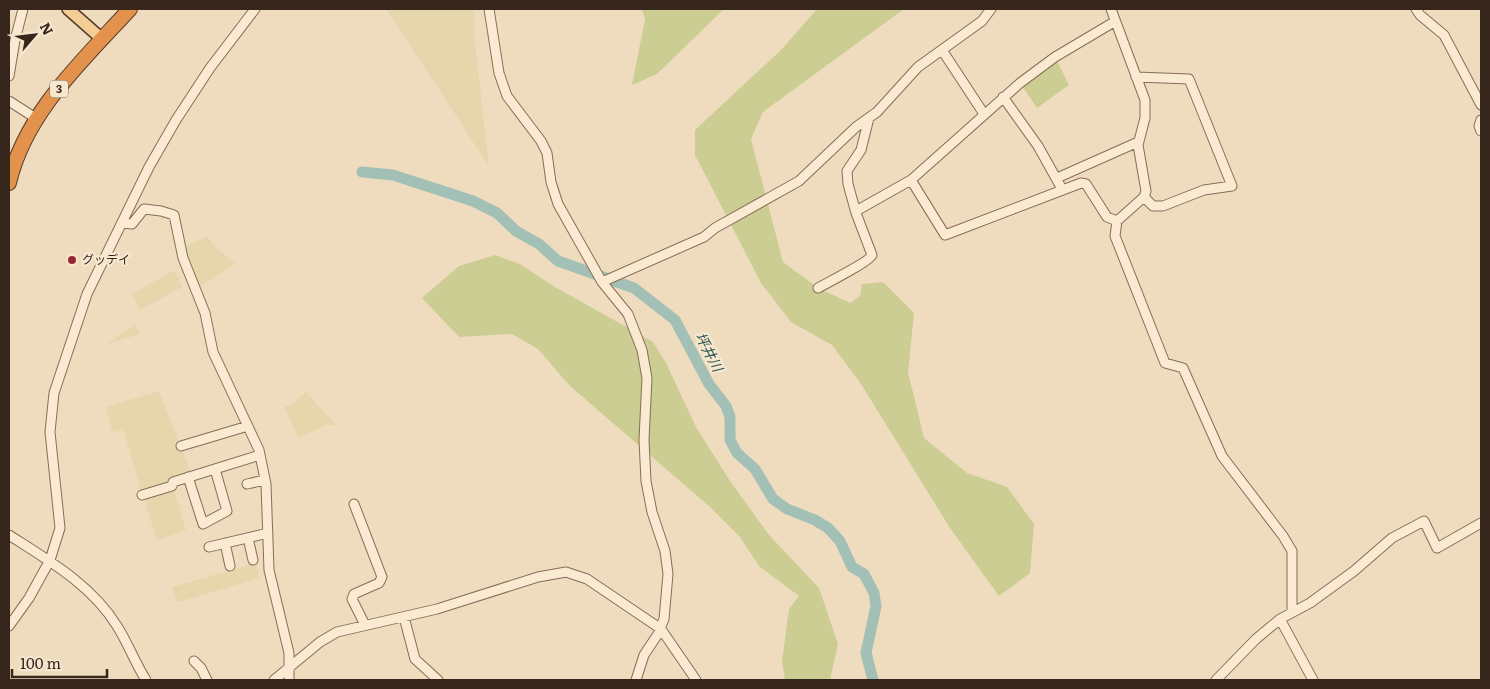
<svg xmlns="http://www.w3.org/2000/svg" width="1490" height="689" font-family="Literata,'Noto Sans JP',serif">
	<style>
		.farmland { fill: #e5d6ac }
		.green { fill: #cbcd93 }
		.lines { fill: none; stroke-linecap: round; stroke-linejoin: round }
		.river { stroke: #a2c0b5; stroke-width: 11 }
		.minor-casing { stroke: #886c57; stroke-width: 11 }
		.major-casing { stroke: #553b2b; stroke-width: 14 }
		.highway-casing { stroke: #553b2b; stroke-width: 16 }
		.minor { stroke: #faead2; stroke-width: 9 }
		.major { stroke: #f4cd95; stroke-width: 11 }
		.highway { stroke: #e2924c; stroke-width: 14 }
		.poi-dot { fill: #982531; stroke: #f6e7ce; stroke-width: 2 }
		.labels { text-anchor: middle; stroke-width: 4.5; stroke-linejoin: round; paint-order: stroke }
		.shield { fill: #f6e7ce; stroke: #706051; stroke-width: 1 }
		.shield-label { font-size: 11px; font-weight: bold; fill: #37261c }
		.poi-label { font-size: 12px; fill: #37261c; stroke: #f6e7ce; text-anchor: start }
		.water-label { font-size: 14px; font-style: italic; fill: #2b5750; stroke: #f6e7ce }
	</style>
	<rect width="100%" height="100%" fill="#efdcbf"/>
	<!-- farmland -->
	<path class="farmland" d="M386,9H474L475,43L489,166Z
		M207,236L216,248L236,263L199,288L189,268L186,246Z
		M175,270L182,287L140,310L132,294Z
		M136,324L140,334L105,345Z
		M159,391L191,473L190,476L145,492L141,490L124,432L122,430L114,432L112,430L106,407Z
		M306,392L336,425H325L299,438L284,407L292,404Z
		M173,486L186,530L159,540L156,539L144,498Z
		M256,563L259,578L179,602L176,601L172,587Z"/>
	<!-- green -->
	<path class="green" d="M642,9H724L657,74L632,85L645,19Z
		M817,9H904L763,112L751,139L783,262L818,288L850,303L860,296L862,284L883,282L914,313L908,372L924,438L967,473L1007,487L1034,524L1030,573L999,596L950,528L861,384L832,345L791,322L761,283L695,155V130L780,51Z
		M1055,57L1069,85L1037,108L1020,83Z
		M495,255L520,264L555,287L653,342L666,363L696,427L730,481L769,535L819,588L838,644L830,680H785L782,661L789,609L799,596L759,566L740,537L709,506L570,386L538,349L512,334L459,337L422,298L459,266Z"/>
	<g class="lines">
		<!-- river -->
		<path class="river" d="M362,172L393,175L473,201L497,213L516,231L539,244L558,261L634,288L675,320L709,384L726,406L730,417V440L737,453L755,469L773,499L787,509L815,520L828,528L840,541L852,567L864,574L874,593L876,606L866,653L873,680"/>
		<!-- minor casing -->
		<g class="minor-casing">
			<path id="minor" d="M489,9L499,73L507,96L541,141L547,153L551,182L558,204L602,282L628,314L642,350L647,378L644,440L646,481L652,512L665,551L668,574L664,619L658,634L644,655L636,680
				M1111,9L1145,100V118L1138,145L1146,191L1144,197L1117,221L1115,236L1165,363L1183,368L1222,456L1283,536L1292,551V611
				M1416,9L1420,15L1444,35L1481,105
				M942,50L984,114
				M9,76L15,40L23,9
				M1136,77L1189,79L1232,186L1204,190L1163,206H1153L1144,197
				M1003,97L1038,146L1062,189
				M9,101L37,119
				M1481,120L1479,126L1481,131
				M1057,178L1138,142
				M911,180L945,235L1081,183L1086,184L1107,217L1117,221
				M856,211L911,180L1020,83L1055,57L1114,22
				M122,223L132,224L144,209L161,211L174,215L183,258L205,313L213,352L259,450L266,484L269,570L289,653V680
				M602,282L704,237L715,228L799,181L856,127L877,112L918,67L982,21L991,9
				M818,288C827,283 870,261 872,255L856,213L848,184L847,171L861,150L869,118
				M181,446L248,426
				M188,477L203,524L227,511L215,469
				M247,484L265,480
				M142,495L172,486L173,482L260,455
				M354,504L382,577L379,583L354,594L352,599L365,625
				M9,535C48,560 92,585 117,626C128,643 135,663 146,680
				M248,538L253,560
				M225,543L230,566
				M209,547L268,533
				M404,617L415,659L438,680
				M1280,619L1313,680
				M9,626L29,598L50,560L60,528L50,432L54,393L87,294L149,167L176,120L210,68L255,9
				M194,661L201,668L207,680
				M274,680L320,642L337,632L437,609L538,577L566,572L587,579L661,629L696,680
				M1216,680L1256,639L1280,619L1310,603L1354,571L1392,538L1424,521L1437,548L1481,523"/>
		</g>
		<!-- major casing -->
		<g class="major-casing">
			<path id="major" d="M68,9L102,39"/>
		</g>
		<!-- highway casing -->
		<g class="highway-casing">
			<path id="highway" d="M9,183C25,113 83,60 130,9"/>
		</g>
		<!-- minor -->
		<use href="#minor" class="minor"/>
		<!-- major -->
		<use href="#major" class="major"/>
		<!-- highway -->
		<use href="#highway" class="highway"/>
	</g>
	<!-- markers -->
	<circle class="poi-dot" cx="72" cy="260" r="5"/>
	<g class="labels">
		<!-- shield labels -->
		<rect class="shield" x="50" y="80.5" width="18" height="17" rx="4"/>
		<g class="shield-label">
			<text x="59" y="93">3</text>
		</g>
		<!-- poi labels -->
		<g class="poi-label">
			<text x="82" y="264">グッデイ</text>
		</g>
		<!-- water labels -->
		<g class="water-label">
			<text transform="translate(709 352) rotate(62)" y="5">坪井川</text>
		</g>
	</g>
	<!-- border -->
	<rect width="1490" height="689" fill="none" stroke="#37261c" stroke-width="20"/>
	<!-- north arrow -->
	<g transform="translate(35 35) rotate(62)" stroke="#f6e7ce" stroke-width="4" paint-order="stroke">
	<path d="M0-4L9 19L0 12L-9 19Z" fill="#37261c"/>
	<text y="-8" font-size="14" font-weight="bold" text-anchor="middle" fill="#37261c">N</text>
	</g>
	<!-- scale -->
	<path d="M12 669v8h95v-8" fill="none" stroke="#37261c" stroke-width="2.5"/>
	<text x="20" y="669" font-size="15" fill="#37261c" stroke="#f6e7ce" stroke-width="4" paint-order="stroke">100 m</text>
</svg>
